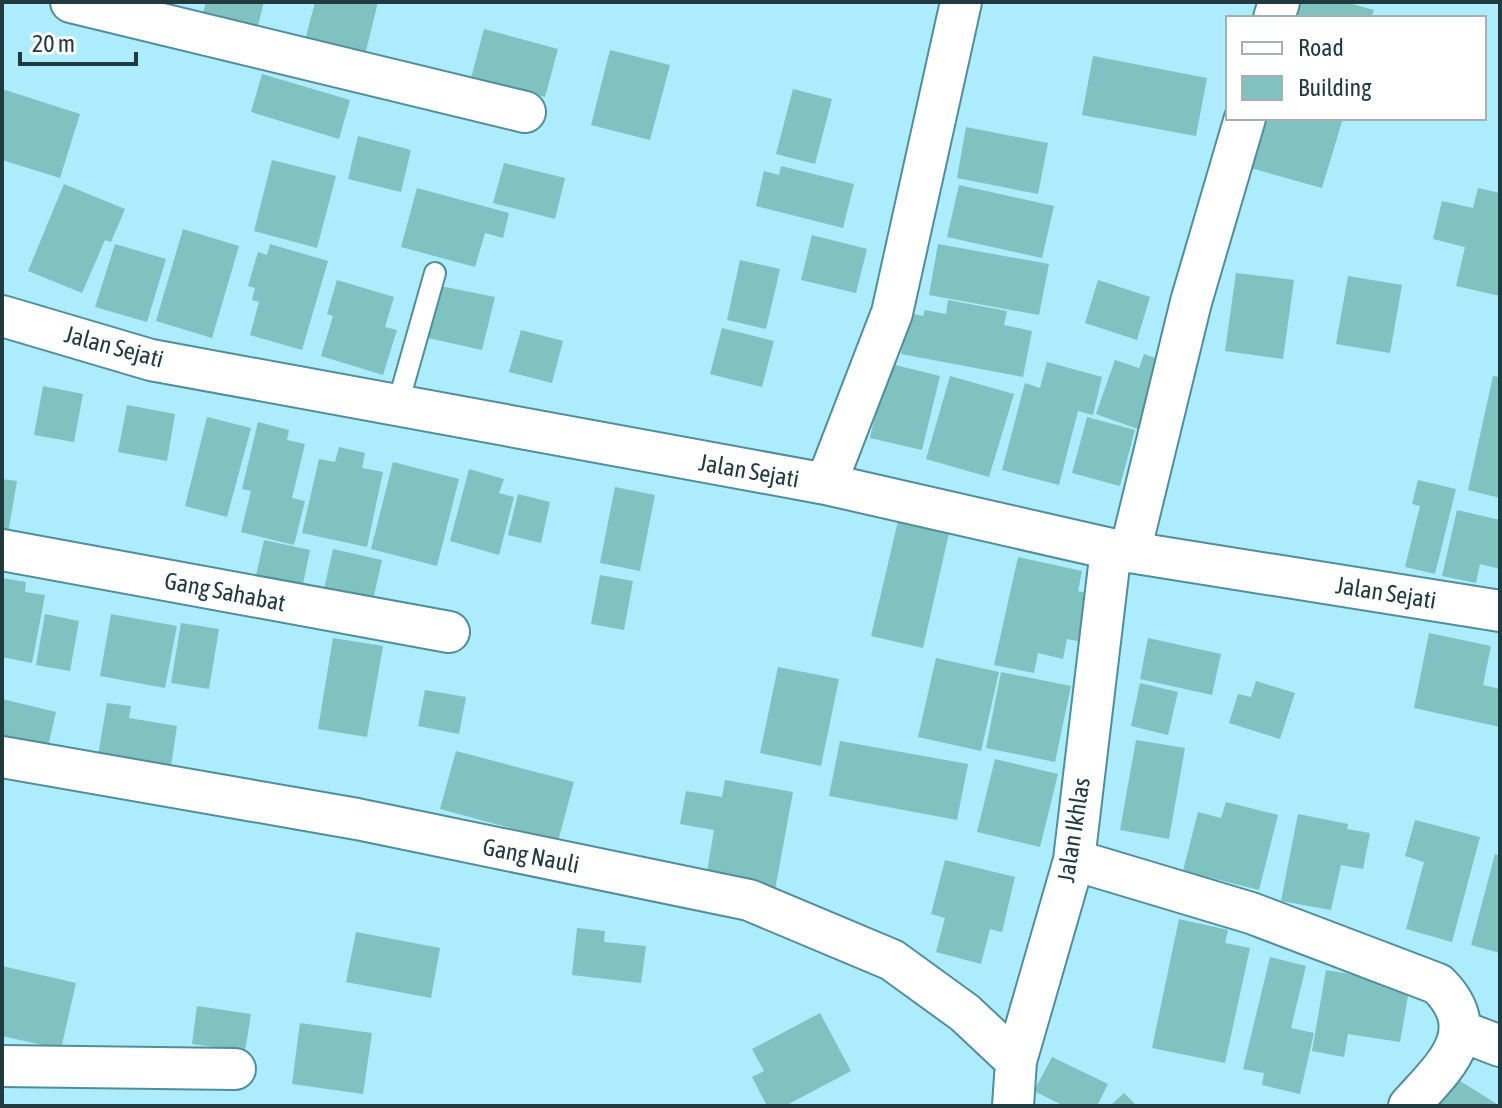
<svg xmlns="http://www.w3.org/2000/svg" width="1502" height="1108" font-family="'Asap Condensed',sans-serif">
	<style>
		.building { fill: #7fc2c0 }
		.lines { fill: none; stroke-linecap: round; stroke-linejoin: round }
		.service-casing { stroke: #518e9d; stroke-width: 24 }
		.minor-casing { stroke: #518e9d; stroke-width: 44 }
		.service { stroke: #fff; stroke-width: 20 }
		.minor { stroke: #fff; stroke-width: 40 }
		.labels { text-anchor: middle; stroke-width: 7; stroke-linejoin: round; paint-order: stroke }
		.street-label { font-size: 24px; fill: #203a40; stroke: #fff }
	</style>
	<rect width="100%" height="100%" fill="#adecfc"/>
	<!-- building -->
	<path class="building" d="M206,2H264L256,33L201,20Z
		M315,2H378L364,59L304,44Z
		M1295,2H1345L1374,10L1371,18H1291Z
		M484,29L558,49L545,97L471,78Z
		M610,50L670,65L650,140L591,125Z
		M1093,56L1207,78L1196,136L1082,115Z
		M262,74L350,100L339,139L251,112Z
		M2,89L80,114L60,178L2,160Z
		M793,89L832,99L815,164L776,154Z
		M1262,118H1343L1322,188L1247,167Z
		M966,127L1048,143L1038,194L957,178Z
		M358,136L411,150L401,192L348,179Z
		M272,160L336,176L317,248L254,231Z
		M504,163L565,178L555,219L493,203Z
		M781,166L854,184L843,228L756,206L764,171L779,175Z
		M64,184L125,209L111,242L105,240L82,293L28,271Z
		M959,185L1054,206L1042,258L947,237Z
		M417,188L509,213L503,238L485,233L475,267L401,247Z
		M1478,188L1500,193V296L1456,286L1465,247L1433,239L1442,201L1473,208Z
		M183,229L239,246L212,338L156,321Z
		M812,235L867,249L856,293L801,280Z
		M115,244L166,259L147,322L95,307Z
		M270,244L328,261L302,350L250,335L259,302L252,300L255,288L248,286L258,252L267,255Z
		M938,244L1049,264L1039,315L929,295Z
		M740,260L780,269L766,329L727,320Z
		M1236,273L1294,280L1283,359L1225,351Z
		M1348,276L1402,285L1390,353L1336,344Z
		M337,280L394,297L385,327L397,330L383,375L321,356L333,316L327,314Z
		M1098,280L1150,297L1137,340L1085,323Z
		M440,286L495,297L482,350L428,338Z
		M948,300L1007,311L1004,325L1032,331L1023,377L901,354L909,313L923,316L925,310L946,314Z
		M722,328L774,341L762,387L710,374Z
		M521,330L563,341L552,383L509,372Z
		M1144,354L1169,363L1146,432L1096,414L1115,360L1139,368Z
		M1047,362L1102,377L1093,415L1078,411L1059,485L1002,470L1025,383L1040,388Z
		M887,363L940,376L922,450L870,438Z
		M950,376L1014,394L989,477L926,459Z
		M1493,376L1500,377V498L1468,490Z
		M43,386L83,394L74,442L34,435Z
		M127,405L175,414L167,461L118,452Z
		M207,417L251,428L227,517L185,506Z
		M1087,417L1135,430L1120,486L1072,473Z
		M258,422L289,430L287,440L305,444L292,498L305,501L294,545L241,532L251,491L242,489Z
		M339,447L365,453L362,468L383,472L367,547L302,533L319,459L335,462Z
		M393,462L459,479L437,566L371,549Z
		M469,469L504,479L499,493L514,497L499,555L450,541Z
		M2,479L17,481L6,545L2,544Z
		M1418,480L1456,489L1435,574L1405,567L1420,506L1412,504Z
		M615,487L655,495L640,571L600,563Z
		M518,494L550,502L541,543L508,535Z
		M1457,510L1500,520V569L1480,564L1476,583L1442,576Z
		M898,521L949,533L923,648L871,636Z
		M264,540L310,550L299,603L252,593Z
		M333,549L382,560L371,609L322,598Z
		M1018,557L1082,571L1078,591L1098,596L1087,643L1067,639L1063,659L1038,653L1034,673L994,665Z
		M600,575L633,581L624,630L591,624Z
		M2,578L26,582L25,592L45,595L32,663L2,657Z
		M45,614L79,621L70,671L36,665Z
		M111,614L177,626L165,688L100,676Z
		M181,623L219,629L209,689L171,683Z
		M1429,633L1491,646L1483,685L1500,689V727L1414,708Z
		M333,638L383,646L367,737L318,729Z
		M1148,638L1221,654L1212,695L1140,679Z
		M936,658L999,672L981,751L918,737Z
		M778,667L839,679L821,766L760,753Z
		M1001,672L1071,686L1055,762L986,748Z
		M1256,681L1295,693L1280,739L1229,723L1238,694L1251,697Z
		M1140,683L1178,692L1168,735L1131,726Z
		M425,690L466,697L459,734L418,726Z
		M2,699L56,712L46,755L2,745Z
		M107,703L131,706L129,718L177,726L170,773L97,761Z
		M1136,740L1185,748L1169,839L1120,830Z
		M840,741L968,764L957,820L829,796Z
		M456,751L574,782L558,841L440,809Z
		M995,759L1058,774L1040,847L977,832Z
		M725,780L793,792L775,890L706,878L714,830L680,824L686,791L722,797Z
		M1226,802L1278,815L1259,890L1183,871L1198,812L1221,818Z
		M1298,814L1348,824L1347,829L1370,833L1363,869L1341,865L1331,910L1281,901Z
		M1415,820L1480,837L1452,942L1406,929L1424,862L1405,856Z
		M1495,854L1500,856V953L1471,945Z
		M945,860L1015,877L1002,932L990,929L981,964L936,952L945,918L931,914Z
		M1179,919L1228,930L1225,943L1250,948L1225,1063L1152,1048Z
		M577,928L605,931L604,942L646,946L641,983L572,975Z
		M356,932L440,948L431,998L346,982Z
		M1270,957L1306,966L1291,1028L1314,1033L1300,1094L1262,1085L1264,1073L1243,1069Z
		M2,966L76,983L61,1049L2,1036Z
		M1326,970L1410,984L1400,1042L1348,1034L1344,1057L1312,1051Z
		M197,1006L251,1014L245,1051L192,1044Z
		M820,1013L851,1071L785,1106H767L752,1077L764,1071L752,1049Z
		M300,1023L372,1033L363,1094L292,1084Z
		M1052,1057L1108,1084L1097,1106H1064L1034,1091Z
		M1449,1074L1500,1106H1428Z
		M1124,1093L1137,1106H1110Z"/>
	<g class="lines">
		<!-- service casing -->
		<g class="service-casing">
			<path id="service" d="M397,407L435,273"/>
		</g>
		<!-- minor casing -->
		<g class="minor-casing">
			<path id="minor" d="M71,2L525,112
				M1274,18L1279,2
				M2,316L151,360L826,484L1111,549L1500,611
				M826,484L892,313L961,2
				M2,550L449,632
				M1130,552L1191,302L1245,118
				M2,757L357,819L749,900L892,960L965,1013L1016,1061
				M1074,860L1251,913L1438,984C1486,1032 1444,1067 1409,1106
				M1461,1031L1500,1046
				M2,1066L235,1069
				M1013,1106L1016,1061L1074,860L1111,549"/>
		</g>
		<!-- service -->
		<use href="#service" class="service"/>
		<!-- minor -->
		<use href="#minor" class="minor"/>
	</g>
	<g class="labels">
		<!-- street labels -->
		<g class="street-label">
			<text transform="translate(114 347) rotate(15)" y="8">Jalan Sejati</text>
			<text transform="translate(749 471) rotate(10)" y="8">Jalan Sejati</text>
			<text transform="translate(225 592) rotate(11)" y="8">Gang Sahabat</text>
			<text transform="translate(1386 593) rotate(9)" y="8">Jalan Sejati</text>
			<text transform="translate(1074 830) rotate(-81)" y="8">Jalan Ikhlas</text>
			<text transform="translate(531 856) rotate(11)" y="8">Gang Nauli</text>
		</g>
	</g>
	<!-- border -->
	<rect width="1502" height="1108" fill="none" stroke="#203a40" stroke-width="8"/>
	<!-- legend -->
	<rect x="1226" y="16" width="260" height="104" fill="#ffffff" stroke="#a6b0b3" stroke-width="2"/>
	<rect x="1242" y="42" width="40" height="12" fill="#ffffff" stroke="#a6b0b3" stroke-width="2"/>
	<text x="1298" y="56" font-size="24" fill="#203a40">Road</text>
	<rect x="1242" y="76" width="40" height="24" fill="#7fc2c0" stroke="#a6b0b3" stroke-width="2"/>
	<text x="1298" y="96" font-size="24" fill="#203a40">Building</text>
	<!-- scale -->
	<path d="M20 52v12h116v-12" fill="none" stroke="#203a40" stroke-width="4"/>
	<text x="32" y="52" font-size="24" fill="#203a40" stroke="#ffffff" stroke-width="6" paint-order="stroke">20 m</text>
</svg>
